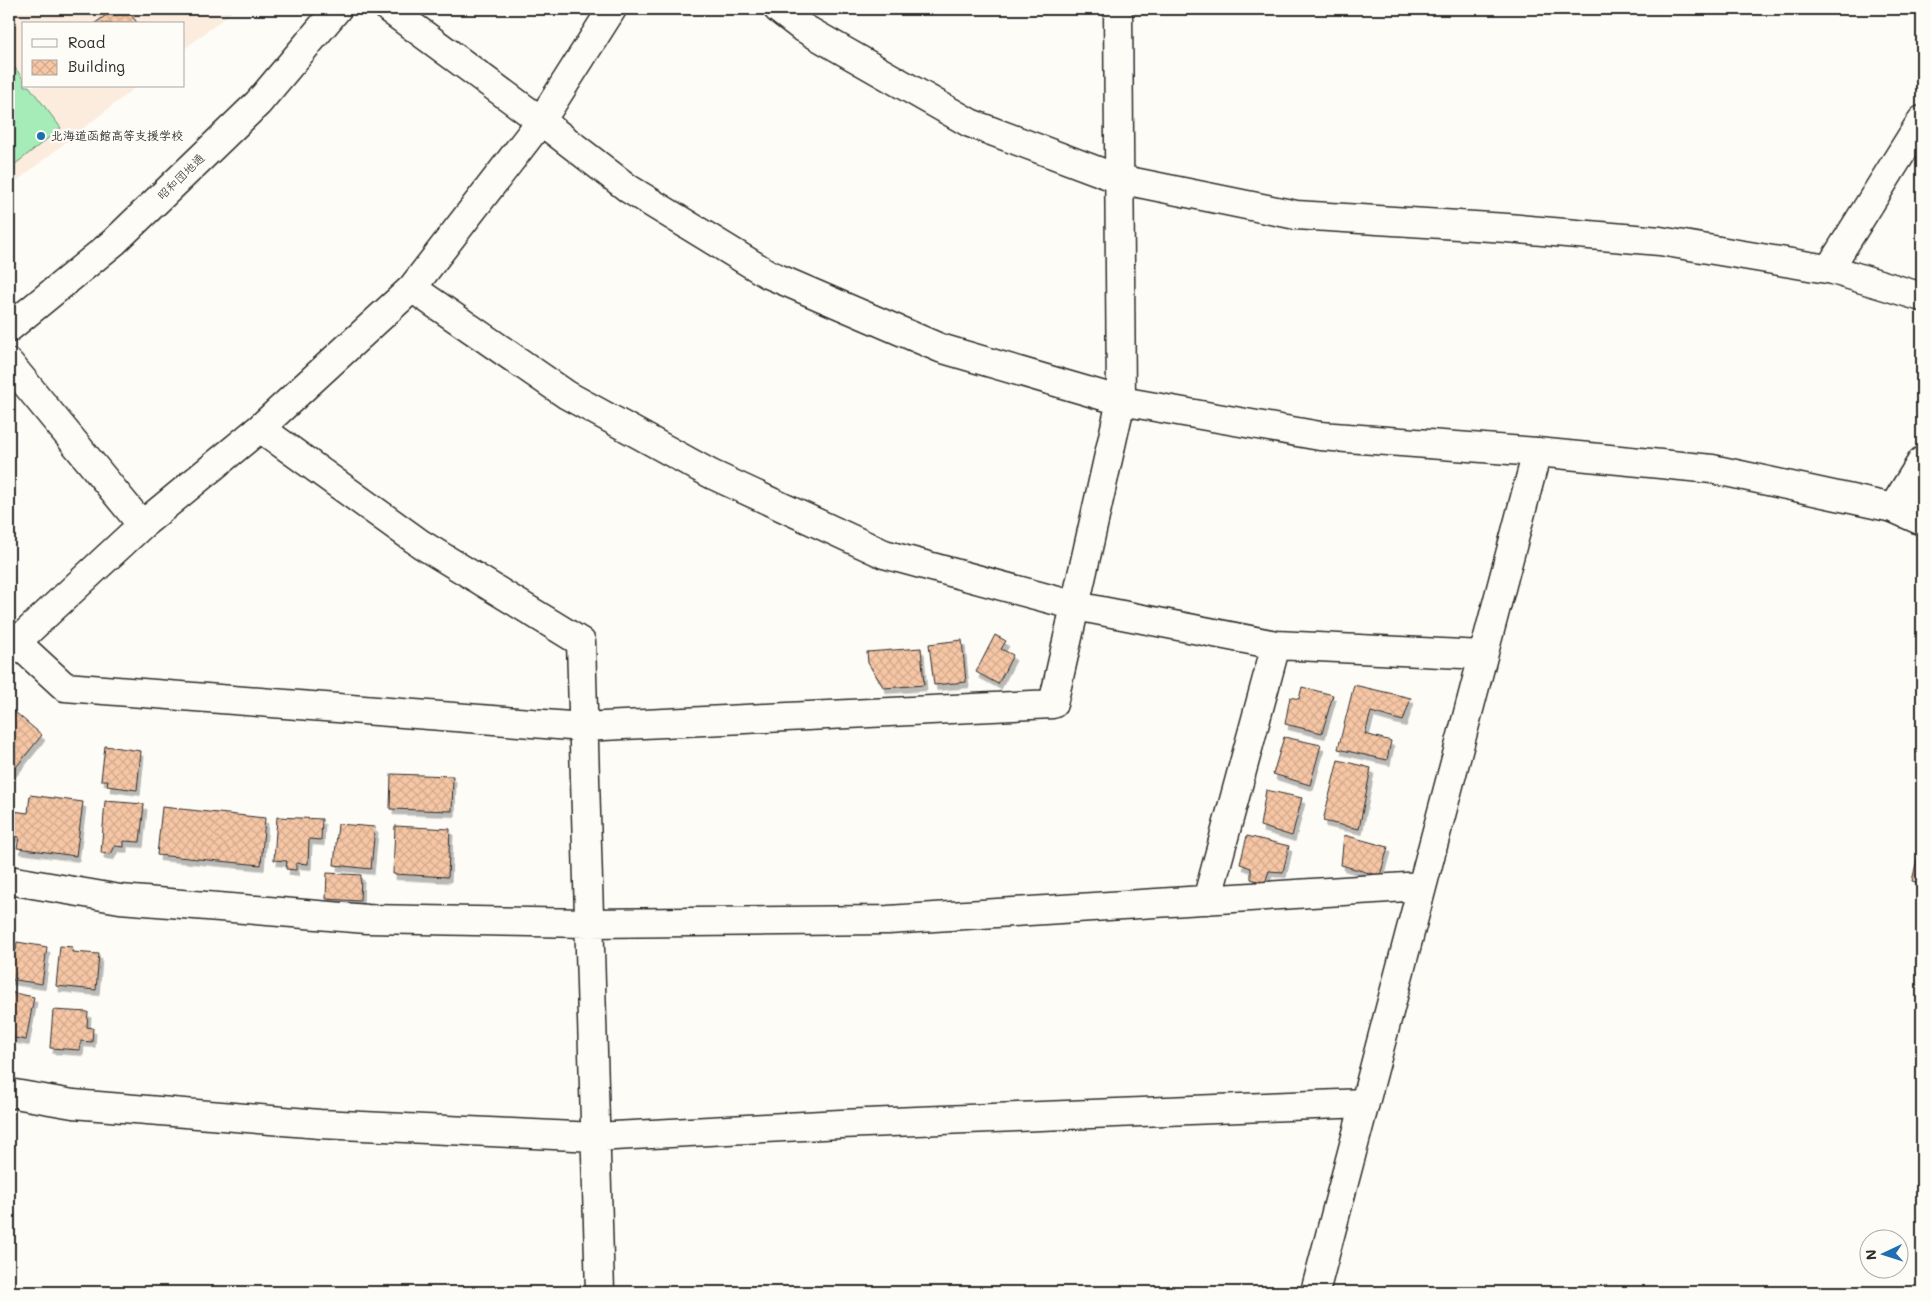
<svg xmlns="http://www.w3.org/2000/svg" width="1931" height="1301" font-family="Mali,'Klee One',sans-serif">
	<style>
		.built { fill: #fbecde }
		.garden { fill: #a6ecb8; stroke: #688c72 }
		.building { fill: url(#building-cross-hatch); stroke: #2b2b2b; filter: url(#shadow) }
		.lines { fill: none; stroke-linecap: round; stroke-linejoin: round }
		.street-casing { stroke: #2b2b2b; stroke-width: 31 }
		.secondary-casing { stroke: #2b2b2b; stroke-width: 31 }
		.street { stroke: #fdfcf7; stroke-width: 28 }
		.secondary { stroke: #fdfcf7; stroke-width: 28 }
		.poi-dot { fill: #1f6fb2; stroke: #fdfcf7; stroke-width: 2 }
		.labels { text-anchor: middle; stroke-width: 4.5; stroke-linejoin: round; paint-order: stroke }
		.poi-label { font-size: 12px; font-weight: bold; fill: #2b2b2b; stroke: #fdfcf7; text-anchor: start }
		.street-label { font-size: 12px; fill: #2b2b2b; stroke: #fdfcf7 }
	</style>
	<defs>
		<pattern id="building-cross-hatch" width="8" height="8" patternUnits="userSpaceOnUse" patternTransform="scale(1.25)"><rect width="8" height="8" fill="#f6c6a5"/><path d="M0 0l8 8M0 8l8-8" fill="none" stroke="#d3aa8e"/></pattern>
		<filter id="shadow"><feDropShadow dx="3" dy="5.5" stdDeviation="0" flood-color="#0004"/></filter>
	</defs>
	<rect width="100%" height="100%" fill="#fdfcf7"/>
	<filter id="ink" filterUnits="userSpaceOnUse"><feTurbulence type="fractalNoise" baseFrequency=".02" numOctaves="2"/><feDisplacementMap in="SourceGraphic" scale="10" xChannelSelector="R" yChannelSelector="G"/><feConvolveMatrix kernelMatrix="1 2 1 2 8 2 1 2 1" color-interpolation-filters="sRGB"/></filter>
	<g filter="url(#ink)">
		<!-- built -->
		<path class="built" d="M9,9H236L184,49V24H24V86H137L9,187Z"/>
		<!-- garden -->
		<path class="garden" d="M9,60L24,80V86H29L61,128L9,169Z"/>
		<!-- building -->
		<path class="building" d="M114,9H127L138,24H94Z
			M995,635L1006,641L1001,649L1013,655L998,684L976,672Z
			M962,640L966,682L934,685L929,644Z
			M921,648L924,685L884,688L868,663L867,652Z
			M1354,685L1411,698L1403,721L1371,712L1365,734L1391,741L1387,760L1338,749Z
			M1302,687L1333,695L1322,733L1285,724L1290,697L1299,699Z
			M9,707L42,735L9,776Z
			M1284,737L1321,745L1310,785L1273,774Z
			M105,746L141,751L137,790L107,786L108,780H101Z
			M1338,760L1371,768L1359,829L1323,821Z
			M391,774L453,776L452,811L390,809Z
			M1266,790L1302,798L1292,836L1260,826Z
			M30,795L83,802L76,856L17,848L19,837L10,835L13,811L28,813Z
			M105,801L144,804L140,842L124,841V847L115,846L111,854L101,853Z
			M162,807L265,818L261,865L157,855Z
			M277,817L322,819L321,840L309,839L308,864L296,863V870L286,869L287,861L274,860Z
			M338,824L375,827L371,869L334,865Z
			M395,826L450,829L448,877L393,874Z
			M1344,835L1388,847L1380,876L1341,865Z
			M1247,836L1289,846L1283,872L1269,871L1265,883L1251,879V868L1240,864Z
			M1922,837V884L1912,881Z
			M327,873L361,875L360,901L326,899Z
			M17,942L47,947L42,984L9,979V949L16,950Z
			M60,946L73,947L72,952L99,954L96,990L56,986Z
			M9,992L34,997L26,1040L9,1037Z
			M53,1010L88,1012L87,1027L93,1028L92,1042L81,1041L80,1050L50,1048Z"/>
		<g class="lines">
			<!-- street casing -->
			<g class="street-casing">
				<path id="street" d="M778,9L800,26L970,123L1119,179L1296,215L1507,228L1660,241L1833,270L1922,297
					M1829,269L1922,120
					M412,288L567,395L711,474L884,554L1076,606L1276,645L1483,655
					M9,363L142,525
					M260,428L421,544L581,642L600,1292
					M1893,508L1922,461
					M15,641L65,687L583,727L1053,704L1121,401L1118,9
					M9,649L142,525L260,428L412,288L541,121L612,9
					M9,880L120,899L367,919L589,923L888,920L1422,886
					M1207,900L1276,645
					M9,1093L73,1104L320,1124L595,1137L841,1124L1365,1103
					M1315,1292L1537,452"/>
			</g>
			<!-- secondary casing -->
			<g class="secondary-casing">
				<path id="secondary" d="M389,9L541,121L629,189L768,274L940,348L1121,401L1320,436L1537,452L1712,469L1893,508L1922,521
					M9,328L114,242L258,103L337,9"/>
			</g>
			<!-- street -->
			<use href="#street" class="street"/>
			<!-- secondary -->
			<use href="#secondary" class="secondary"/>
		</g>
	</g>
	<!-- markers -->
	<circle class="poi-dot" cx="41" cy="136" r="5"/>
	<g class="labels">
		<!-- poi labels -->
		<g class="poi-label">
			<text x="51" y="140">北海道函館高等支援学校</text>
		</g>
		<!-- street labels -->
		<g class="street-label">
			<text transform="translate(181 177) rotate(-44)" y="4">昭和団地通</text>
		</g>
	</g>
	<!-- margin -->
	<rect width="1931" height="1301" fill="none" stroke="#fdfcf7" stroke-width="30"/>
	<rect x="15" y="15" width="1901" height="1271" fill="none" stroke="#2b2b2b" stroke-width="2" filter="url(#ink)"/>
	<!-- legend -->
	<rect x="22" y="22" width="162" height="65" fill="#fdfcf7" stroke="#a9a8a5"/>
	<rect x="32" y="39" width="25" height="8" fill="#fdfcf7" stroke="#a9a8a5"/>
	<text x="68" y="48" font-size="15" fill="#2b2b2b">Road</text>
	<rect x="32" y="60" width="25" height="15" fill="url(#building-cross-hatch)" stroke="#a9a8a5"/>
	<text x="68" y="72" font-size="15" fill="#2b2b2b">Building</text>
	<!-- north arrow -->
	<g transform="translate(1884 1254) rotate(266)"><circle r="24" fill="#fdfcf7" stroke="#a9a8a5"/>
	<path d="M0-4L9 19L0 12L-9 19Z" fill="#1f6fb2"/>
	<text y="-8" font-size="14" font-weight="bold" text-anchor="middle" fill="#2b2b2b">N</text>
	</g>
</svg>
